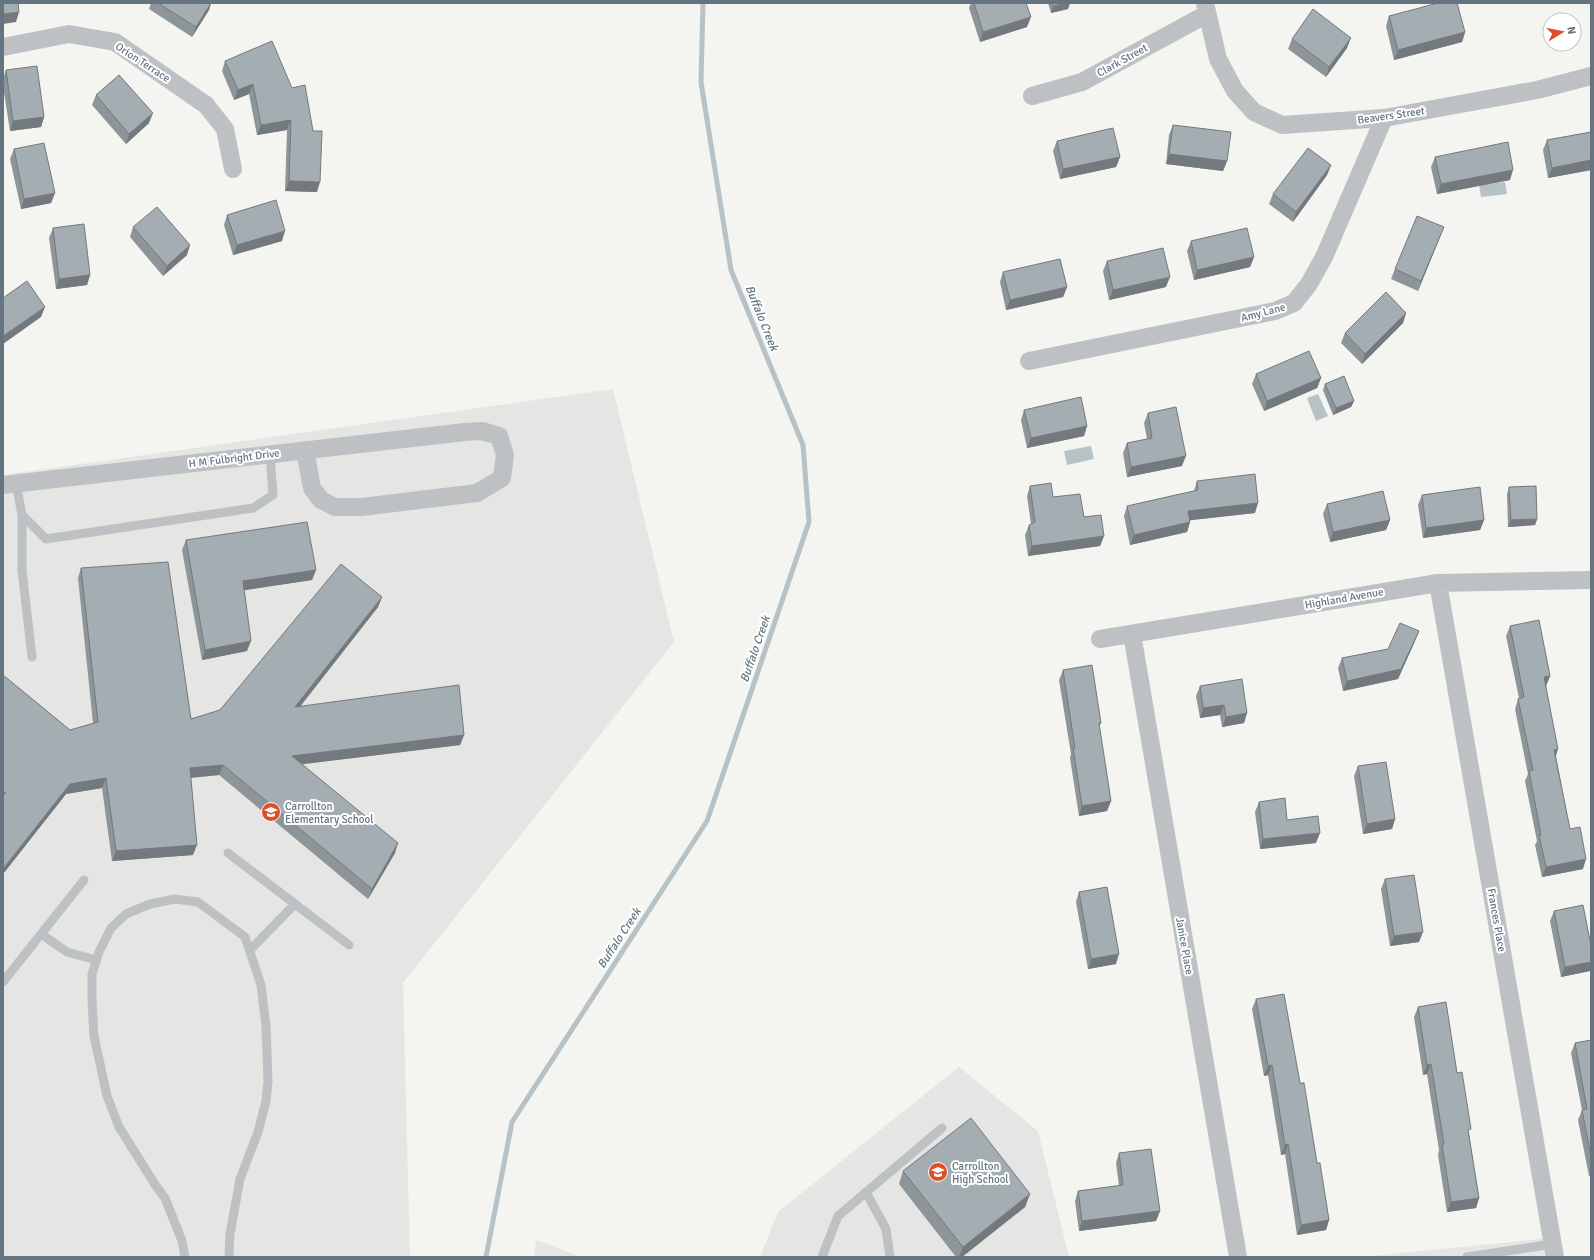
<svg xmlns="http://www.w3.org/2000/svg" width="1594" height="1260" font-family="Signika,sans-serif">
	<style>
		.built { fill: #e5e6e4 }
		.water { fill: #b6c2c6 }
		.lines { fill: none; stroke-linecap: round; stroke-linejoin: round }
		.stream { stroke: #b6c2c6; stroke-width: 5 }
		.service { stroke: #bdc1c4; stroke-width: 9 }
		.minor { stroke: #bdc1c4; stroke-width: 18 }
		.wall { fill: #8d9599 }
		.shaded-wall { fill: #73797d }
		.building { fill: #a4adb2; stroke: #73797d }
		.labels { text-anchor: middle; stroke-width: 4; stroke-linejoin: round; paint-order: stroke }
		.street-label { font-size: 11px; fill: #647581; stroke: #fff }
		.poi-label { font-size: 11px; fill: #647581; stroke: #fff; text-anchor: start }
		.water-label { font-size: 12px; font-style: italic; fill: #60777e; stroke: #fff }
	</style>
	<rect width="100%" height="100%" fill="#f4f4f0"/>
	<!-- built -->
	<path class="built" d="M613,389L674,642L403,983L410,1257H3V475Z
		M959,1067L1038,1131L1069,1257H760L778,1212Z
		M1551,1238L1555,1257H1361Z
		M536,1240L581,1257H534Z"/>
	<!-- water -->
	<path class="water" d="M1505,182L1507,194L1481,197L1479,185Z
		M1318,394L1328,416L1316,421L1307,398Z
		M1091,446L1094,459L1067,465L1064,451Z"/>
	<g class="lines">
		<!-- stream -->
		<path class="stream" d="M486,1257L512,1122L707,821L809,522L803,445L731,270L701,82L703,3"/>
		<!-- service -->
		<path class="service" d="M16,483L22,515L46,539L253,508L273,495L270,454
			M22,515V570L32,657
			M228,853L349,945
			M41,934L67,952L96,960
			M250,950L295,904
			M3,982L84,880
			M866,1192L886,1229L890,1257
			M185,1257L182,1241L165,1198L156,1186L119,1127L107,1096L94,1036L92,1000V974L99,952L111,928L126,914L150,904L175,899L198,902L245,937L261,985L266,1026L268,1081L266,1101L258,1132L240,1179L230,1234L229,1257
			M822,1257L838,1216L942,1128
			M1467,1257L1553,1244"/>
		<!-- minor -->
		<path class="minor" d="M1205,3L1218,59L1235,91L1254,112L1282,125L1384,118L1537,90L1591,76
			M3,47L69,34L115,42L206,105L225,129L233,169
			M1032,96L1082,82L1207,14
			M1029,361L1275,311L1294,303L1309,284L1324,257L1384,118
			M3,485L465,432L482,431L499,436L505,455L502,478L477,493L362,507H335L321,500L312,488L305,450
			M1438,583L1555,1257
			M1132,634L1238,1257
			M1100,639L1438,583L1591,580"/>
	</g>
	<!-- wall -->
	<path class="wall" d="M151,3H211L209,10L192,37L149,9Z
		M971,3H1026L1027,27L980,42L969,8Z
		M1048,3H1070L1068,9L1051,13Z
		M1389,16L1465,32L1462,42L1394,60L1386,26Z
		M1292,39L1347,48L1326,77L1288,49Z
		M225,61L292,88L317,192L285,191L287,130L257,135L249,94L234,100L222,71Z
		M6,70L44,117L41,127L10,131L3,86V78Z
		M96,95L149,123L126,144L92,105Z
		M1173,125L1227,161L1223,171L1166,164L1169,135Z
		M1591,132V170L1548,178L1543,150L1547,140Z
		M1057,141L1120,157L1116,167L1060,179L1053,151Z
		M14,149L55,193L51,203L21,209L10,159Z
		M1435,157L1510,180L1437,194L1431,167Z
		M1331,165L1327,175L1293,222L1269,204L1273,194Z
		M227,215L282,241L233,255L224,225Z
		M133,227L187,255L163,276L130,237Z
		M1444,227L1418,291L1391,279L1395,269Z
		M53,228L90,275L87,285L56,289L49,238Z
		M1191,241L1254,257L1250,267L1194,280L1187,251Z
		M1107,261L1166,287L1109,300L1103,271Z
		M1003,272L1067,287L1063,297L1006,310L1000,282Z
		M1406,313L1403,323L1362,364L1341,343L1345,333Z
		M1256,374L1321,378L1317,388L1264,411L1252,384Z
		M1325,384L1354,401L1351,407L1333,415L1323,390Z
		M1024,410L1087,426L1084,436L1027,448L1021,420Z
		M1148,413L1182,466L1127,477L1123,453L1127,443L1147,439L1144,423Z
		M1197,481L1255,513L1190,520V522L1187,532L1130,545L1124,516L1127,506L1194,491Z
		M1030,486L1053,497L1084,517L1104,536L1100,546L1028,556L1025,535L1029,525L1031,524L1027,496Z
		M1509,487L1537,519L1535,525L1508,527L1507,494Z
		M1422,495L1484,520L1480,530L1423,538L1418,505Z
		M1327,504L1390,520L1386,530L1330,542L1323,514Z
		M186,540L316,570L312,580L244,590L247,651L202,660L182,550Z
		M81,568L191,719L220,710L382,597L378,607L300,706L464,735L460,745L302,764L395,853L368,899L219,775L191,778L193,855L112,861L102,788L66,794L3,874V675L70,730L93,723L78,578Z
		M1510,626L1550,676L1546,686L1556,756L1570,829L1583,869L1542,877L1535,845L1537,841L1525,781L1528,774L1515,709L1518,699L1519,698L1506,636Z
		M1415,641L1398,679L1343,691L1338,668L1342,658L1388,649Z
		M1063,670L1101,723L1099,727L1111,801L1107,811L1079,816L1070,758L1071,754L1059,680Z
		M1200,686L1247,713L1244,723L1222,727L1220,715L1200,718L1196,696Z
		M1358,766L1395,819L1392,829L1363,834L1354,776Z
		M1259,802L1287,820L1316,843L1260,849L1255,812Z
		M1385,879L1419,942L1390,946L1381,889Z
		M1079,892L1116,964L1088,969L1076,902Z
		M1554,911L1590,971L1561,977L1550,921Z
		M1256,999L1300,1083L1329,1220L1326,1230L1297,1235L1285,1154L1281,1155L1268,1075L1264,1076L1252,1009Z
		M1418,1007L1457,1073L1469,1134L1479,1198L1476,1208L1447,1212L1438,1155L1439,1150L1427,1074L1423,1075L1414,1017Z
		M1591,1040V1176H1589L1578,1120L1582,1110L1571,1053L1575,1043Z
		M1119,1153L1160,1211L1156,1221L1079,1231L1075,1201L1078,1191L1119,1186L1116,1163Z
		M903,1171L1030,1194L1025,1207L962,1257H956L899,1184Z"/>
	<!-- shaded-wall -->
	<path class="shaded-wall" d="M211,3L209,10L192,37L196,27Z
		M1067,3H1070L1068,9L1051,13L1053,6Z
		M19,12L16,22L3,24V14Z
		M1031,17L1027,27L980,42L983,32Z
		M1465,32L1462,42L1394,60L1398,50Z
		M1351,38L1347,48L1326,77L1329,67Z
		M253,84L249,94L234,100L238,90Z
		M153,113L149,123L126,144L129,134Z
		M44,117L41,127L10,131L13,121Z
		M291,120L287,130L257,135L261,125Z
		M1169,154L1227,161L1223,171L1166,164Z
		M1120,157L1116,167L1060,179L1063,169Z
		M1591,160V170L1548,178L1552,168Z
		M1331,165L1327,175L1293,222L1296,212Z
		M1513,170L1510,180L1437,194L1441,184Z
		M289,181L320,182L317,192L285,191Z
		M55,193L51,203L21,209L24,199Z
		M1444,227L1440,237L1418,291L1421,281Z
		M285,231L282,241L233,255L237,245Z
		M190,245L187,255L163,276L167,266Z
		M1254,257L1250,267L1194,280L1197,270Z
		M90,275L87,285L56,289L59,279Z
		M1170,277L1166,287L1109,300L1113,290Z
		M1067,287L1063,297L1006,310L1010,300Z
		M45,307L41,317L3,344V336Z
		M1406,313L1403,323L1362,364L1365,354Z
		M1321,378L1317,388L1264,411L1267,401Z
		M1354,401L1351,407L1333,415L1336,408Z
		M1087,426L1084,436L1027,448L1031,438Z
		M1186,456L1182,466L1127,477L1131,467Z
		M1258,503L1255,513L1184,521L1188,511Z
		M1537,519L1535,525L1508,527L1511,520Z
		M1390,520L1386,530L1330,542L1333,532Z
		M1484,520L1480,530L1423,538L1426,528Z
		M1190,522L1187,532L1130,545L1134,535Z
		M1104,536L1100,546L1028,556L1032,546Z
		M316,570L312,580L239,591L243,581Z
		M382,597L378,607L292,717L295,707Z
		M1419,631L1415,641L1398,679L1343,691L1347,681Z
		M251,641L247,651L202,660L205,650Z
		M1550,676L1546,686L1541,687L1544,677Z
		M1224,705L1220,715L1200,718L1203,708Z
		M1247,713L1244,723L1222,727L1226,717Z
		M464,735L460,745L288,766L292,756Z
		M1558,749L1555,759L1554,750Z
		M223,765L219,775L186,778L190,768Z
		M106,778L102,788L66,794L3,874V869L70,784Z
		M1111,801L1107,811L1079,816L1082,806Z
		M1395,819L1392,829L1363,834L1367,824Z
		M1320,833L1316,843L1260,849L1263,839Z
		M398,843L395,853L368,899L372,889Z
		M197,845L193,855L112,861L116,851Z
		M1586,859L1583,869L1542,877L1546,867Z
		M1423,932L1419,942L1390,946L1394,936Z
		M1119,954L1116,964L1088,969L1091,959Z
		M1591,962V969L1590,971L1561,977L1565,967Z
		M1431,1064L1427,1074L1423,1075L1427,1065Z
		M1272,1065L1268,1075L1264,1076L1268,1066Z
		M1288,1144L1285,1154L1281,1155L1285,1145Z
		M1030,1194L1025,1207L962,1257H959L963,1247Z
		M1479,1198L1476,1208L1447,1212L1451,1202Z
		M1160,1211L1156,1221L1079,1231L1082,1221Z
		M1329,1220L1326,1230L1297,1235L1301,1225Z"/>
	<!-- building -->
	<path class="building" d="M3,3H18L19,12L3,14Z
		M158,3H211L196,27Z
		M974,3H1026L1031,17L983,32Z
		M1052,3H1067L1053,6Z
		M1438,3H1457L1465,32L1398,50L1389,16Z
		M1313,9L1351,38L1329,67L1292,39Z
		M272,41L292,88L305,85L313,131H322L320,182L289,181L291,120L261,125L253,84L238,90L225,61Z
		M37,66L44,117L13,121L6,70Z
		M119,75L153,113L129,134L96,95Z
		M1173,125L1231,132L1227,161L1169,154Z
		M1113,128L1120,157L1063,169L1057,141Z
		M1591,132V160L1552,168L1547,140Z
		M1508,142L1513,170L1441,184L1435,157Z
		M44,143L55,193L24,199L14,149Z
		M1308,148L1331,165L1296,212L1273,194Z
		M276,200L285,231L237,245L227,215Z
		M157,207L190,245L167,266L133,227Z
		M1417,216L1444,227L1421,281L1395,269Z
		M84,224L90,275L59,279L53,228Z
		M1247,228L1254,257L1197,270L1191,241Z
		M1163,248L1170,277L1113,290L1107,261Z
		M1060,259L1067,287L1010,300L1003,272Z
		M27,281L45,307L3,336V298Z
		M1386,292L1406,313L1365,354L1345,333Z
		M1309,351L1321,378L1267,401L1256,374Z
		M1344,376L1354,401L1336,408L1325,384Z
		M1081,397L1087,426L1031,438L1024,410Z
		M1176,407L1186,456L1131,467L1127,443L1152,438L1148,413Z
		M1255,474L1258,503L1188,511L1190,522L1134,535L1127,506L1198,490L1197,481Z
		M1051,483L1053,497L1080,494L1084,517L1101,515L1104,536L1032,546L1029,525L1035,522L1030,486Z
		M1536,486L1537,519L1511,520L1509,487Z
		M1480,487L1484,520L1426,528L1422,495Z
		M1383,491L1390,520L1333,532L1327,504Z
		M307,522L316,570L243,581L251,641L205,650L186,540Z
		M168,562L191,719L220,710L341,564L382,597L295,707L459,685L464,735L292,756L398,843L372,889L223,765L190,768L197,845L116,851L106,778L70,784L3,869V796L6,792L3,793V675L70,730L98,722L81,568Z
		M1539,620L1550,676L1544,677L1558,749L1554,750L1570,829L1580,827L1586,859L1546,867L1539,835H1541L1529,771L1533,770L1518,699L1524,697L1510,626Z
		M1400,623L1419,631L1401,669L1347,681L1342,658L1388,649Z
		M1092,665L1101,723H1099L1111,801L1082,806L1073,748H1075L1063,670Z
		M1242,679L1247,713L1226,717L1224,705L1203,708L1200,686Z
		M1386,762L1395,819L1367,824L1358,766Z
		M1285,798L1287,820L1318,816L1320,833L1263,839L1259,802Z
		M1414,875L1423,932L1394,936L1385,879Z
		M1107,887L1119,954L1091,959L1079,892Z
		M1583,905L1591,946V962L1565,967L1554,911Z
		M1284,994L1300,1083H1304L1317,1163H1320L1329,1220L1301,1225L1288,1144L1285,1145L1272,1065L1268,1066L1256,999Z
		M1446,1002L1457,1073L1462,1072L1471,1129L1468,1130L1479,1198L1451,1202L1442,1145L1444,1144L1431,1064L1427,1065L1418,1007Z
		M1591,1040V1156L1582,1110L1587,1109L1575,1043Z
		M971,1118L1030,1194L963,1247L903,1171Z
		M1151,1149L1160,1211L1082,1221L1078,1191L1123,1185L1119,1153Z"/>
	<!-- icons -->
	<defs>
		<g id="school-disc" transform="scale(1)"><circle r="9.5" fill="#dc4e29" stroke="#fff"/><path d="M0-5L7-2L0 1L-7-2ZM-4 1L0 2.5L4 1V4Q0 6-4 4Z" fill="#fff"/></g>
	</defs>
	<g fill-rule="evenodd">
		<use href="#school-disc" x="271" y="812"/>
		<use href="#school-disc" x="938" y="1172"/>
	</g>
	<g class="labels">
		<!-- street labels -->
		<g class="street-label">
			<text transform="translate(1122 60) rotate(-29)" y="4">Clark Street</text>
			<text transform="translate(143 62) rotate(33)" y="4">Orion Terrace</text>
			<text transform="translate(1391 115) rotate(-8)" y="4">Beavers Street</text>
			<text transform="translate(1263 312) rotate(-15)" y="4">Amy Lane</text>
			<text transform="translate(234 458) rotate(-7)" y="4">H M Fulbright Drive</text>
			<text transform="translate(1344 598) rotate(-10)" y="4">Highland Avenue</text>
			<text transform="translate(1497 920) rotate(80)" y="4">Frances Place</text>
			<text transform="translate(1185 946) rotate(80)" y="4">Janice Place</text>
		</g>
		<!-- poi labels -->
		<g class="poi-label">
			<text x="285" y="810">Carrollton<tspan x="285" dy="13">Elementary School</tspan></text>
			<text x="952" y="1170">Carrollton<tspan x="952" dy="13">High School</tspan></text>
		</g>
		<!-- water labels -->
		<g class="water-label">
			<text transform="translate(762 318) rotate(68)" y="4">Buffalo Creek</text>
			<text transform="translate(755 649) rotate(-71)" y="4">Buffalo Creek</text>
			<text transform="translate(619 938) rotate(-57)" y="4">Buffalo Creek</text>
		</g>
	</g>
	<!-- border -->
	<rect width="1594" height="1260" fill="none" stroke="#647581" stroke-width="8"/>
	<!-- north arrow -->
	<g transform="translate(1562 32) rotate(80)"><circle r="19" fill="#ffffff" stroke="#c1c8cd"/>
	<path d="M0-3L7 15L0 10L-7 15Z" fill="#dc4e29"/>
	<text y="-6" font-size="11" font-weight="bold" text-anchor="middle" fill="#647581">N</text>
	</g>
</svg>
